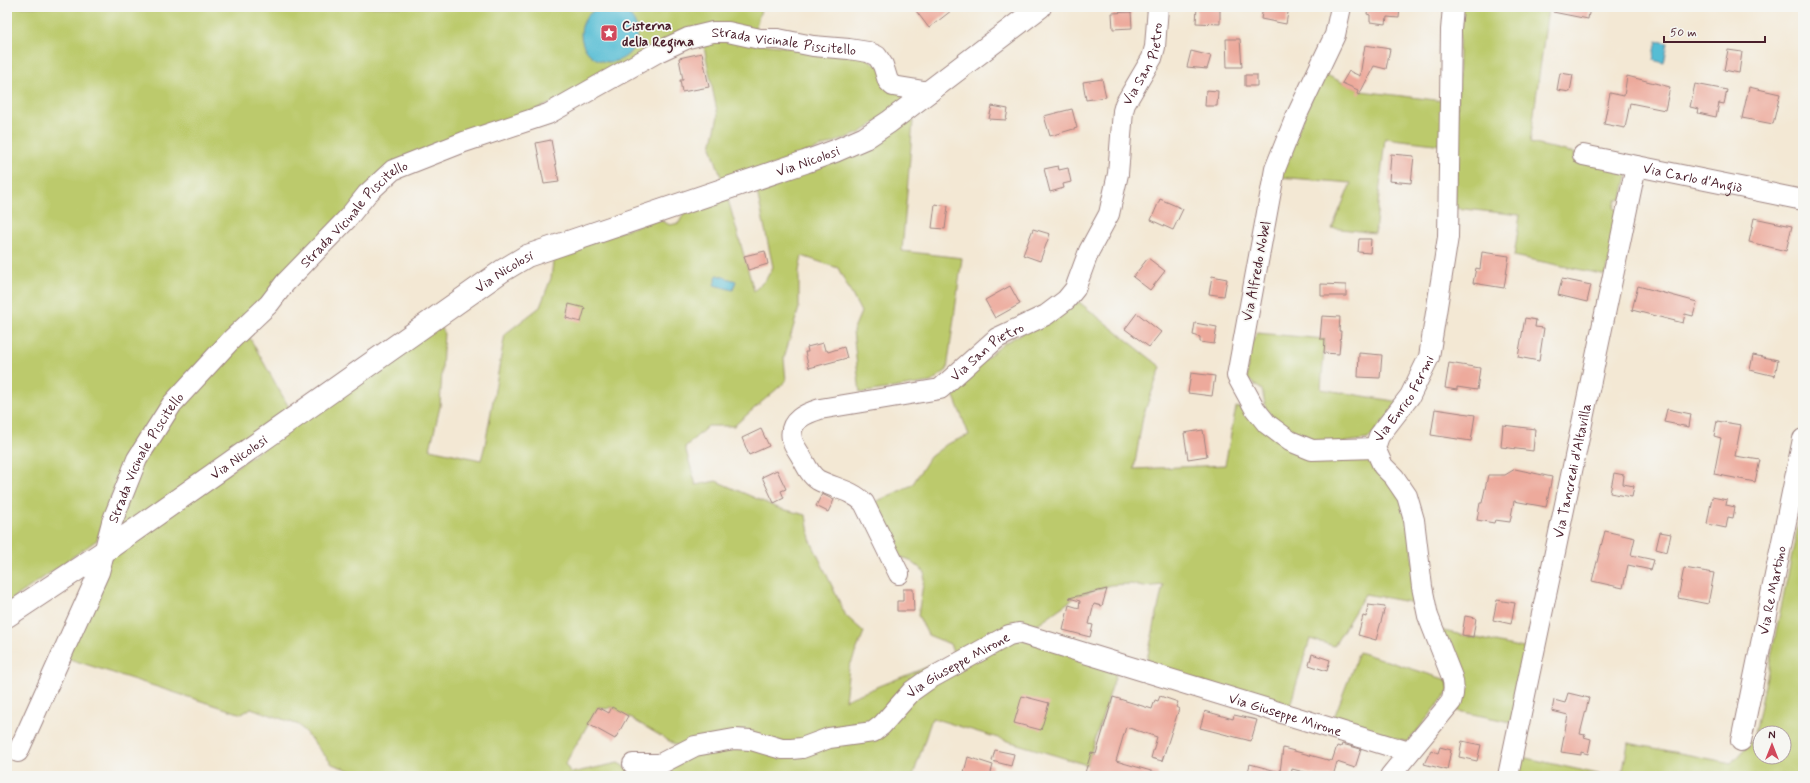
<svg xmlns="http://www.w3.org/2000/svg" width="1810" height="783" font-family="Mynerve,sans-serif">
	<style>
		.green { fill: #bcca6c; stroke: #83744c; fill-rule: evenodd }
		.water { fill: #56bdd4; stroke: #506e80 }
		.building { fill: #edaa9c }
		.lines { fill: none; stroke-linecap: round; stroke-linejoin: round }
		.minor-casing { stroke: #9e8480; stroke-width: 22 }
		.major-casing { stroke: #9e8480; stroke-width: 24 }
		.minor { stroke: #fff; stroke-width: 20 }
		.major { stroke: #fff; stroke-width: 22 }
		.labels { text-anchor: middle; stroke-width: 3.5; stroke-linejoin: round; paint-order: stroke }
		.poi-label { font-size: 14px; font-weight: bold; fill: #4a1f2b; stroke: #f6f6f2; text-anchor: start }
		.street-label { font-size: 14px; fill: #4a1f2b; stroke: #f6f6f2 }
	</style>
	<rect width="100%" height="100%" fill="#f6f6f2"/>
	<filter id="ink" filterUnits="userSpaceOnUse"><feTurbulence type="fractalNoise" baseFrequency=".025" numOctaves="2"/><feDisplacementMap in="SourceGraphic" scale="8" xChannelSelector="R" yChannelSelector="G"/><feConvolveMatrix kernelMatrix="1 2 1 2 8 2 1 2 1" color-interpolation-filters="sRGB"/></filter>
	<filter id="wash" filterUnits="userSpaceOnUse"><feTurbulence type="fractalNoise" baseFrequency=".012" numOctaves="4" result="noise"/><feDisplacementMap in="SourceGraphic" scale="16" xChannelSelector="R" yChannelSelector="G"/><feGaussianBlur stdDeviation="0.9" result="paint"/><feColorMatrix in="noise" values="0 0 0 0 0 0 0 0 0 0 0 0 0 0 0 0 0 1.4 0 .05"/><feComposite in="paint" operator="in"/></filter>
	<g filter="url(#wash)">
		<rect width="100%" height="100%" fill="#f3e8d4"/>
		<!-- green -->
		<path class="green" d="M7,7H762L754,32L721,28L557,101L396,164L142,435L119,474L97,540L7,603Z
			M1460,7H1534L1548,9L1530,143L1575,153L1574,160L1628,171L1622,199L1616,200L1614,208L1620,211L1606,275L1514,256L1520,215L1455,208Z
			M702,37L864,56L917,94L860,133L723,183L711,147L718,116Z
			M1322,73L1361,91L1444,101L1443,145L1385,138L1375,233L1332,228L1351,183L1279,177Z
			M914,110L902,251L962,258L947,370L931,382L860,393L853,331L861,312L838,268L802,256L799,271V308L784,358L786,381L734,426H708L685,447L696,485L716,481L778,508L806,515L810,539L846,616L864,632L849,668L845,700L954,656L950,644L928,635L918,615L925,572L908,559L899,557L871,504L912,485L930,457L947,444L969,435L951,389L1003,344L1079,302L1161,367L1143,416L1134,469L1225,465L1236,407C1252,409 1262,425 1273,434C1284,442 1299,450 1312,454C1330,458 1352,456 1370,456L1406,505L1410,520L1415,585L1420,604L1365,594L1334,646L1310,639L1289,709L1146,664L1163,585L1143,587L1131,584L1111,585L1079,595L1029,630L1019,629L1007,633L909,689L880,722L872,729L829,734L808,743L792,745L753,736H729L693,743L681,748L612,707L606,709L598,707L565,764L571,773L618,763L632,771L647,773L663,769L694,751L718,744L749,743L782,752H802L811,750L833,740L874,735L886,726L915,693L929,684L1014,637L1118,668L1087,765L932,718L913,776H366L332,764L299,725L251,708L242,714L66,658L111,556L438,324L444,332L440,407L430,449L481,460L485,445L505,334L540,307L551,278L554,254L658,219L670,225L679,223L686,209L727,196L754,291L766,279L773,267L756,187C790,175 827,166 860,150C880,140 897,124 914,110Z
			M247,333L291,411L124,528L119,521L142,461L180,407Z
			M1257,333L1325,339L1321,389L1400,402L1368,439L1318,446L1286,432L1266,409L1262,390L1247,379L1249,348Z
			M1803,501V776H1622L1628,743L1731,763L1754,739ZM1760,733H1784V757H1760Z
			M1439,630L1528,649L1511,722L1453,710Z
			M1359,652L1447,680L1449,691L1408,742L1333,720Z
			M1518,756L1607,776H1514Z"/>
		<!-- water -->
		<path class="water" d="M581 34a28 28 0 1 1 56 0a28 28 0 1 1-56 0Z
			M1657,41L1668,43L1664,63L1653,60Z
			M717,275L736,281L733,290L714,285Z"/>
		<g id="blocks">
			<!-- building -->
			<path class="building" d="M913,7H956L929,28Z
				M1197,7H1220V24L1196,23Z
				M1263,7H1289L1286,24L1261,19Z
				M1368,7H1400L1399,18L1387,17L1386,24L1370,22V15L1367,14Z
				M1554,7H1590L1588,19L1553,12Z
				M1131,12L1132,28L1113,29L1112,13Z
				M1226,39H1240L1242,67H1227Z
				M1365,45L1390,49L1386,69L1374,66L1359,95L1357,94L1358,90L1342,83L1349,71L1360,76Z
				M1728,50L1742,52L1739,73L1724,70Z
				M1191,51L1211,56L1207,69L1187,67Z
				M702,53L709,87L682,92L680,80H683L679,58Z
				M1560,73L1573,75L1570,92L1557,90Z
				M1245,75H1257V86H1245Z
				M1627,76L1670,87L1665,110L1630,103L1625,128L1604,124L1610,93L1624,96Z
				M1102,79L1106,97L1086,100L1083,82Z
				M1695,84L1727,90L1724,104L1719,103L1716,117L1698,113L1699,109L1690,107Z
				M1749,87L1780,94L1773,124L1742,118Z
				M1206,90L1218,91L1217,106H1205Z
				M992,106L1008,109L1006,120L989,119Z
				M1072,109L1077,128L1050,136L1044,116Z
				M551,140L559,182L544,184L536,143Z
				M1391,154L1414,156L1411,183L1389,181Z
				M1058,166L1059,170L1068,168L1071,182L1063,184L1064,188L1050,192L1044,169Z
				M1160,199L1183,209L1173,230L1151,220Z
				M935,204L948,206L945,229L932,228Z
				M1754,218L1792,226L1786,251L1749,242Z
				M1033,229L1050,234L1040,261L1023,255Z
				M1359,239H1371L1370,253L1358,252Z
				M765,251L768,264L748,270L744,256Z
				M1482,252L1509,256L1504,288L1473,283L1476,268L1480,269Z
				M1148,258L1165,271L1150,290L1133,277Z
				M1212,276L1227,279L1224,296L1209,294Z
				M1562,279L1591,285L1587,302L1558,295Z
				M1321,284L1346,285V296H1321Z
				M1010,286L1020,304L995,318L985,300Z
				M1638,286L1697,302L1693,316L1685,314L1683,323L1632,310Z
				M569,304L585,308L581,322L566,318Z
				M1137,313L1161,332L1149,347L1125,329Z
				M1322,316L1340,317L1339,331H1341L1339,354L1324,353L1325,339H1320Z
				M1525,318L1536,320L1535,327L1544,328L1539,361L1518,357Z
				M1195,323L1217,327L1214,344L1200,342V337L1193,335Z
				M823,343L825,350H827L828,352L844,347L847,358L809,368L805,352H808L807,347Z
				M1359,353L1382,355L1380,378L1358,377Z
				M1753,355L1778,360L1775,376L1750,370Z
				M1449,363L1480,368L1477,390L1457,387V390L1445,388Z
				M1191,373L1215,376L1212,396L1188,393Z
				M1435,409L1475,415L1471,441L1431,435Z
				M1667,409L1691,414L1689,427L1664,422Z
				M1717,421L1741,425L1735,456L1760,460L1755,482L1714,474L1721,438L1714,436Z
				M1503,425L1535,429L1533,451L1501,447Z
				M761,429L769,446L749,455L742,438Z
				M1203,430L1207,456L1188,459L1184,433Z
				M1515,469L1552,477L1546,507L1514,501L1510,522L1495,520L1494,523L1477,520L1480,503H1482L1488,475H1505Z
				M777,470L786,489L781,491L784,498L774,503L762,477Z
				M1614,473L1624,475L1623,484L1634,486L1632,497L1610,493Z
				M822,494L834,500L828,512L816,506Z
				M1712,497L1727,500L1726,505L1735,507L1733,518L1728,517L1726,528L1707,524Z
				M1605,531L1635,538L1631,555L1654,560L1651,570L1628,565L1623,588L1592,581Z
				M1660,532L1671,534L1667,552L1656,549Z
				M1684,568L1714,573L1708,604L1678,598Z
				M903,589H913L914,611H897V601H903Z
				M1107,589L1102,606L1094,604L1089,624L1093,625L1090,637L1063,630L1069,605L1079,608L1080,601L1069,598Z
				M1497,600L1515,603L1511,624L1493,620Z
				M1368,605L1385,607L1376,640L1358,635L1363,616L1366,617Z
				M1465,616L1476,618L1473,637L1462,635Z
				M1312,654L1330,660L1327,671L1309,665Z
				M1568,693L1589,698L1580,734L1585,735L1584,737L1591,739L1588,754L1581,752V755L1561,752L1568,715L1552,711L1554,700L1565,703Z
				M1022,696L1049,703L1041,730L1014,723Z
				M1160,696L1178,702L1176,707L1179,709L1162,761L1151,758L1157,737L1126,727L1116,761L1158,773V776H1084L1091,753L1096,754L1113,697L1152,709L1155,700L1158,701Z
				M598,707L609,713L612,707L628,716L615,739L588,724Z
				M1205,711L1233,719L1234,715L1257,720L1251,741L1200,728Z
				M1462,741L1481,745L1477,761L1459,757Z
				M1342,744L1361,749L1355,768L1337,762L1333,776H1320L1292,769L1291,776H1247L1250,764L1280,772L1283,748L1332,761L1337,746L1341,747Z
				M1440,747L1451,750L1447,770L1424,764L1431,750L1438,753Z
				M995,750L1014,754L1011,766L992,761Z
				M968,757L993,765L990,776H963Z"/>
		</g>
	</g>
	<g filter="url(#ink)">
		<use href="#blocks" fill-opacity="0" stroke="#9e8480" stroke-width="1"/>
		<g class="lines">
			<!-- minor casing -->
			<g class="minor-casing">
				<g id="minor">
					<path d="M1341,7L1335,35L1295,119L1275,169L1237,376L1255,409L1267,424L1290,441L1312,450L1375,448"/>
					<path id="s1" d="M1583,155L1803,200"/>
					<path id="s2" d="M899,574L864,503C852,490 833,488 818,480C810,475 806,465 802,458C799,452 793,445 792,439C788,420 807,413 820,409L940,389L997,338L1046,315L1066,300L1075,289L1089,251L1109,214L1118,174L1123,111L1125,104L1152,58L1155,47L1158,7"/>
					<path id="s3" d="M1741,741L1803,439"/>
					<path id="s4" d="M18,752L99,572L112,522L137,459L172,404L232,339L269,304L285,283L347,219L367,194L393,170L464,142L548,114L658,52L688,38L713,32H728L760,39H778L813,46L849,49L868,52L877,56L883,65L888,81L893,86L930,92"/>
					<path id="s5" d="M633,764H660L695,746L734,739L751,740L782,749H791L802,748L829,738L873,732L882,725L912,691L926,681L1009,635L1019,633L1409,752"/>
					<path id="s6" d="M1390,776L1451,702C1454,693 1455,686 1452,677L1428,616L1422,587L1414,520L1407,496L1394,477L1383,466L1375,448L1379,436L1410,396L1429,357L1448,237L1451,30L1453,7"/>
					<path id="s7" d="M1508,776L1636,166"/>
				</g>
			</g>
			<!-- major casing -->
			<g class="major-casing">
				<g id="major">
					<path id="s8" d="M7,616L105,551L502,271L527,256L805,162L835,151L865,138L889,122L1040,7"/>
				</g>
			</g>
			<!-- minor -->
			<use href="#minor" class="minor"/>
			<!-- major -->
			<use href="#major" class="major"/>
		</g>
	</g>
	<!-- icons -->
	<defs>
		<g id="sight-square" transform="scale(0.9)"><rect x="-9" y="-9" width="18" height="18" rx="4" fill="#d1495b" stroke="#f6f6f2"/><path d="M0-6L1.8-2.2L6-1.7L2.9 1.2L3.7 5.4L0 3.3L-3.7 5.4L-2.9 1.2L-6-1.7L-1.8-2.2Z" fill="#fff"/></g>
	</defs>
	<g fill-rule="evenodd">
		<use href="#sight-square" x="609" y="33"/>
	</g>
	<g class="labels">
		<!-- poi labels -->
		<g class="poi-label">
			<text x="622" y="30">Cisterna<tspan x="622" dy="16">della Regina</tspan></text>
		</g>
		<!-- street labels -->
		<g class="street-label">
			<text dy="5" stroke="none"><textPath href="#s4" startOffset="1126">Strada Vicinale Piscitello</textPath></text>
			<text dy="5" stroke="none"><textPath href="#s2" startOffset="756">Via San Pietro</textPath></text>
			<text dy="5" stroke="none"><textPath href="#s8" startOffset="929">Via Nicolosi</textPath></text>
			<text dy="5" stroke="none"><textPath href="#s1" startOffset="112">Via Carlo d'Angiò</textPath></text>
			<text dy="5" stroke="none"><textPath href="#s4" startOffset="646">Strada Vicinale Piscitello</textPath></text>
			<text transform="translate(1256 271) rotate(-79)" y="5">Via Alfredo Nobel</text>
			<text dy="5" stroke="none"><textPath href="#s8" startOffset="605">Via Nicolosi</textPath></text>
			<text dy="5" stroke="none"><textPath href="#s2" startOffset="408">Via San Pietro</textPath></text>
			<text dy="5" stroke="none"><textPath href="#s6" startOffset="425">Via Enrico Fermi</textPath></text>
			<text dy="5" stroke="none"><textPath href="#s8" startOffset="281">Via Nicolosi</textPath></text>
			<text dy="5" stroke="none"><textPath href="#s4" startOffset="322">Strada Vicinale Piscitello</textPath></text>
			<text dy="5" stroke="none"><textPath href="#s7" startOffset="312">Via Tancredi d'Altavilla</textPath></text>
			<text dy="5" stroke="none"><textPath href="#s3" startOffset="154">Via Re Martino</textPath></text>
			<text dy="5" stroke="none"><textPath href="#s5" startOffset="358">Via Giuseppe Mirone</textPath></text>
			<text dy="5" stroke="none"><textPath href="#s5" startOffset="706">Via Giuseppe Mirone</textPath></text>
		</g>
	</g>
	<!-- margin -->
	<rect width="1810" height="783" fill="none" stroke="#f6f6f2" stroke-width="24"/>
	<!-- north arrow -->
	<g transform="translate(1772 745)"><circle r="19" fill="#f6f6f2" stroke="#b1a0a2"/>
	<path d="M0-3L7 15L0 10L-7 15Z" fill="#d1495b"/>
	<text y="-6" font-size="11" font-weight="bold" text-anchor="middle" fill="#4a1f2b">N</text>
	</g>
	<!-- scale -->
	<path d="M1664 36v6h101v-6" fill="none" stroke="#4a1f2b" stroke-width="2"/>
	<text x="1670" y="36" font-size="12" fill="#4a1f2b" stroke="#f6f6f2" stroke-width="3" paint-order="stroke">50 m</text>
</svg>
